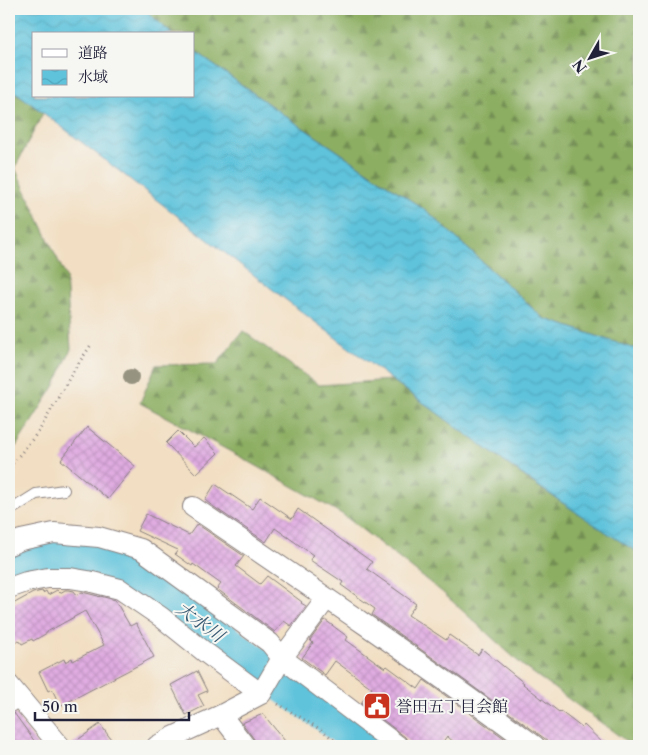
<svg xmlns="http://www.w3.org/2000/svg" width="648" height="755" font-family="'Libre Caslon Text','Noto Serif JP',serif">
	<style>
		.forest { fill: url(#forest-firs); stroke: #57684e }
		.water { fill: url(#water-waves); stroke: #40728b }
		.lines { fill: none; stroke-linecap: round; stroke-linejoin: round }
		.river { stroke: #5ec3db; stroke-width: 38 }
		.building { fill: url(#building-cross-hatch) }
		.lane-casing { stroke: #8a807f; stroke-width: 12 }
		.street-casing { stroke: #8a807f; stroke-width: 22 }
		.path { stroke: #8a807f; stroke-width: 3; stroke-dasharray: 1 4; stroke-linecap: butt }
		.lane { stroke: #fff; stroke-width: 10 }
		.street { stroke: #fff; stroke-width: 20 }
		.tree { fill: #979381 }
		.labels { text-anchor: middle; stroke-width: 4; stroke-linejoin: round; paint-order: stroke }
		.poi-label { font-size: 16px; fill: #22223b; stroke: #f6f6f2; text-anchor: start }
		.water-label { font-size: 18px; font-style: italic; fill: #375a73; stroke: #f6f6f2 }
	</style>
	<defs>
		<pattern id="forest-firs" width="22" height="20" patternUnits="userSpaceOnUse" patternTransform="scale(1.25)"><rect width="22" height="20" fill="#8cae62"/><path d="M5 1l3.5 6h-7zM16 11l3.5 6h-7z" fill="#728d52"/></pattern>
		<pattern id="water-waves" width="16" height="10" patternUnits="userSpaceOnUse" patternTransform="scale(1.25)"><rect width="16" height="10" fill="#5ec3db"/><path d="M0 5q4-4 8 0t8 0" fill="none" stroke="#51a7bd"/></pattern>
		<pattern id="building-cross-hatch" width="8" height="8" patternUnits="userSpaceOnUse" patternTransform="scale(1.25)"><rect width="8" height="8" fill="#e0ace1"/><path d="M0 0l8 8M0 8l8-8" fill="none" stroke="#c094c2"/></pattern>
	</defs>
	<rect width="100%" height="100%" fill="#f6f6f2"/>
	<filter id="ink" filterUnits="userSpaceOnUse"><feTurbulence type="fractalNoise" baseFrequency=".02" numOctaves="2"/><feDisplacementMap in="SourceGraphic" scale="10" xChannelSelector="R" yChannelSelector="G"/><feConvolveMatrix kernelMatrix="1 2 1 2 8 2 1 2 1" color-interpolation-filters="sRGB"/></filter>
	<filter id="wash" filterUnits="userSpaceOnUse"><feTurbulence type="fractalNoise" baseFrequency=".0096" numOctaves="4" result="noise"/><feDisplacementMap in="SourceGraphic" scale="20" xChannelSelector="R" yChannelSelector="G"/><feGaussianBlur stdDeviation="1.12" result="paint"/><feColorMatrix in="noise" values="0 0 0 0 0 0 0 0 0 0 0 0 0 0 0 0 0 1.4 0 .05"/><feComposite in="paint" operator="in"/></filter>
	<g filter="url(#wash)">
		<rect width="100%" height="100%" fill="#f2dfc3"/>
		<!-- forest -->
		<path class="forest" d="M144,9H639V348H632L543,318L428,212L284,115L194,51V34H172Z
			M9,87L43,113L15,168L66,277L71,349L55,385L15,448L9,452Z
			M243,331L319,385L392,380L536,485L608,533L639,553V746H633L522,665L442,592L342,514L246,460L140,403L156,365L217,364Z"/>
		<!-- water -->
		<path class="water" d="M9,9H144L172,34H34V96H194V51L284,115L428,212L543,318L632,348H639V553C574,513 513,468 451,423C301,315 157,198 9,87Z"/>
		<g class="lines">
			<!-- river -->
			<path class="river" d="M9,566L15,563L57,558H86L114,566L148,583L239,653L327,714L369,746"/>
		</g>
		<g id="blocks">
			<!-- building -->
			<path class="building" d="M87,427L135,466L108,499L61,460Z
				M178,431L194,447L204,438L218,453L196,474L166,443Z
				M215,484L252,509L260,497L292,519L298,509L372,562L367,569L416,604L408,615L446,640L449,635L478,655L482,649L524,683L523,684L559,712L560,711L582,728L584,725L606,746H555L457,675L372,615L375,609L341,585L343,582L310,560L313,555L275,528L266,542L211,505L205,500Z
				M146,514L189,535L197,524L244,556L236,566L260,584L267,576L302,602L301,603L306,606L291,626L284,621L275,632L217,589L221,584L193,564L192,566L175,554L178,550L137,531Z
				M57,590L60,593L65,590H69L74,591L77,595L82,592L98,596L99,597L100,596L115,600L130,626L136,623L154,657L60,706L52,689L48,691L39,672L64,659L65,662L72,658L73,661L104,645L85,611L47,632V633L33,641L32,639L22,644L19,640L9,645V606L33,593L42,591L43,593L46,591L48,595Z
				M325,620L348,637L346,640L385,668L387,666L418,689L424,680L511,743L509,746H458L447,736L440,746H413L409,743L405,737L361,703L372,688L335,661L325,675L302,658L313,643L310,640Z
				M197,671L207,691L198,695L204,706L186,715L171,685Z
				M14,713L38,746H9V715Z
				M263,714L289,746H257L254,739L242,723Z
				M100,724L116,746H72V744Z"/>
		</g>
	</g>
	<g filter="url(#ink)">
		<use href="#blocks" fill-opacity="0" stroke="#8a807f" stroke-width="1"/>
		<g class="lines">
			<!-- lane casing -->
			<g class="lane-casing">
				<path id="lane" d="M9,511L36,494L64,490
					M9,708L21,700"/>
			</g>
			<!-- street casing -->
			<g class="street-casing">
				<path id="street" d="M193,507C308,585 423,663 535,746
					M9,545L21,540L54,533L99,537L141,549L270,643L282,658L398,746
					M9,588L26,582L48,578H70L88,581L120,589L161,617L206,653L261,694
					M9,685L60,746
					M221,715L245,746
					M157,746L173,737L221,715L261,694L282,658L327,598"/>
			</g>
			<!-- path -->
			<path class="path" d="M9,467L13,463L39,431L74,370L91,345
				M278,704L323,731L342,746"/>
			<!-- lane -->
			<use href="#lane" class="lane"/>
			<!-- street -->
			<use href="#street" class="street"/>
		</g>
		<!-- trees -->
		<circle class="tree" cx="131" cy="377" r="8"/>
	</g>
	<!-- icons -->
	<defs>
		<g id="civic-square" transform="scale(1.4375)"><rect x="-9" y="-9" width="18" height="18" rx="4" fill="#c8321e" stroke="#f6f6f2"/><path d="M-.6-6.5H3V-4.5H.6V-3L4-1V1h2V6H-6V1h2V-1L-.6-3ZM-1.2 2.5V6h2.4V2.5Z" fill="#fff"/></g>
	</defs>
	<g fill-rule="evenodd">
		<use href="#civic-square" x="377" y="706"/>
	</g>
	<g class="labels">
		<!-- poi labels -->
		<g class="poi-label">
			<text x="396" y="712">誉田五丁目会館</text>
		</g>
		<!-- water labels -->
		<g class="water-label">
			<text transform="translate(200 622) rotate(36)" y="6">大水川</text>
		</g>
	</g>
	<!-- margin -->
	<rect width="648" height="755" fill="none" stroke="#f6f6f2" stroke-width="30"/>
	<!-- legend -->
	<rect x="32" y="32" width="162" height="65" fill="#f6f6f2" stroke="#a1a1a9"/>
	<rect x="42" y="49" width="25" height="8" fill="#ffffff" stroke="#a1a1a9"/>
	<text x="78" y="58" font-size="15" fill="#22223b">道路</text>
	<rect x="42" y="70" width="25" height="15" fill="url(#water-waves)" stroke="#a1a1a9"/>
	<text x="78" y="82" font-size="15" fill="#22223b">水域</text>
	<!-- north arrow -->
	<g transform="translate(590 58) rotate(231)" stroke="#f6f6f2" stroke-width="4" paint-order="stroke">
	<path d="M0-4L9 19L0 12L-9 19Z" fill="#22223b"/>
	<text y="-8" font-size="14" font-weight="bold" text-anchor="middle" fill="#22223b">N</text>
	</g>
	<!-- scale -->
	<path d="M35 712v8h154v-8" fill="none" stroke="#22223b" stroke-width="2.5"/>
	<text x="42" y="712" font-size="15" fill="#22223b" stroke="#f6f6f2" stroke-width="4" paint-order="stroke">50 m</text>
</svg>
